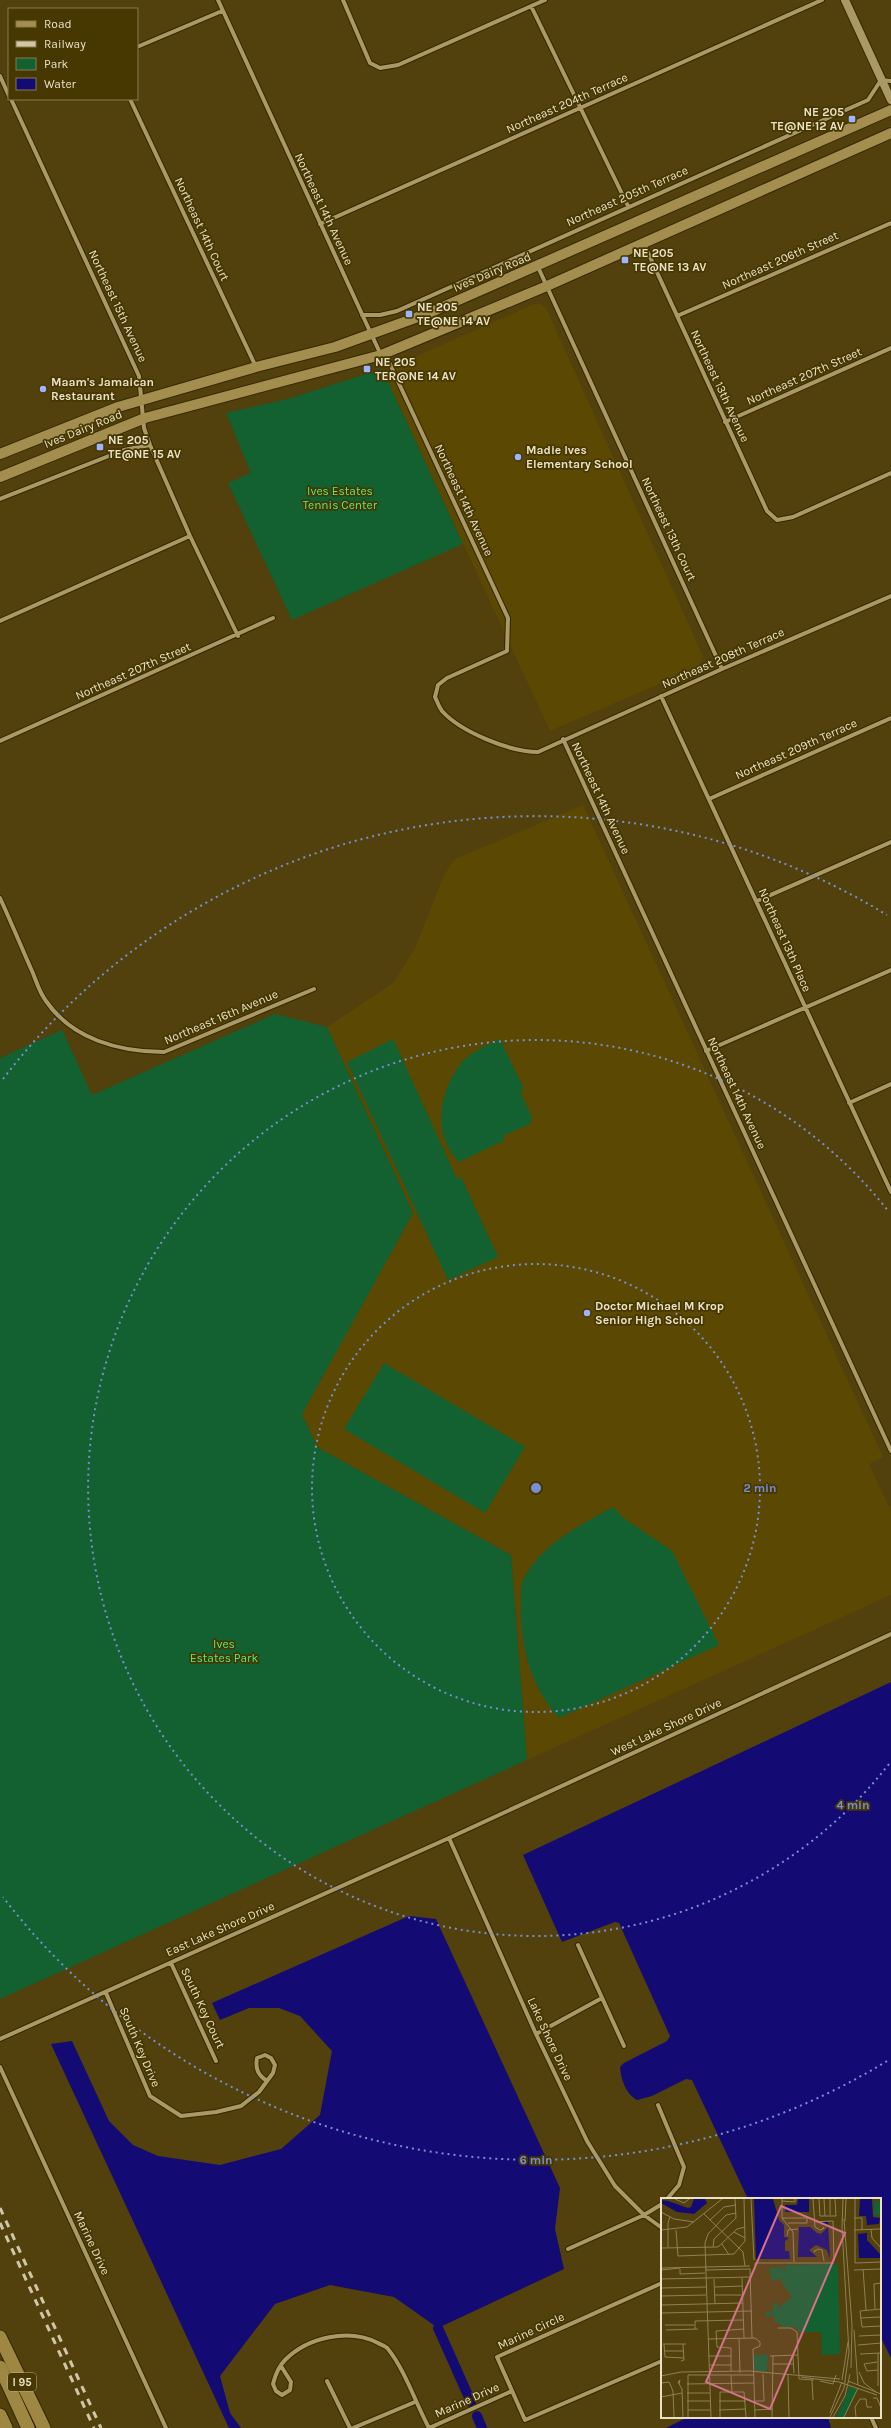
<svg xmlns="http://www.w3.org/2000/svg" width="891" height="2428" font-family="Karla,sans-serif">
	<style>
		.built { fill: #5a4803 }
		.green { fill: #136030 }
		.water { fill: #130a74 }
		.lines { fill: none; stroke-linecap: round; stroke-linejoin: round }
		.canal { stroke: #130a74; stroke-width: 10 }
		.street-casing { stroke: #342801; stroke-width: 6 }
		.secondary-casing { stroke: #342801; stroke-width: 10 }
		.primary-casing { stroke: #342801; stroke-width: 12 }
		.highway-casing { stroke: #342801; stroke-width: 15 }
		.street { stroke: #aa9865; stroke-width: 4 }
		.secondary { stroke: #aa9865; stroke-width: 8 }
		.primary { stroke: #a38e50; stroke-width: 10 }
		.highway { stroke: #9e8742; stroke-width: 13 }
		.rail { stroke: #d1c7a8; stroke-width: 3; stroke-dasharray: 7 7; stroke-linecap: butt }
		.ring { fill: none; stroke: #7990d0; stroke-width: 2; stroke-dasharray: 2 4 }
		.poi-dot { fill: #9eb4fd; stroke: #473700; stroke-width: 1.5 }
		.labels { text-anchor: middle; stroke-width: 3.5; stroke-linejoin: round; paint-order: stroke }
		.shield { fill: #473700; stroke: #b9ae8b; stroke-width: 1 }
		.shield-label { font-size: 11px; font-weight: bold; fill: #eae1c7 }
		.street-label { font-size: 12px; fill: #eae1c7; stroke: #473700 }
		.poi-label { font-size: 12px; font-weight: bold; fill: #eae1c7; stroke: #473700; text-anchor: start }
		.park-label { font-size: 12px; fill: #50ed86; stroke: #473700 }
		.inset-road { fill: none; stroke: #8f8157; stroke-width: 1 }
		.view { fill: #d4728c; fill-opacity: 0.15; stroke: #d4728c; stroke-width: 2 }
		.inset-edge { fill: none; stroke: #eae1c7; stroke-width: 2 }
		.centre { fill: #7990d0; stroke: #473700; stroke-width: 2 }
		.ring-label { font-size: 12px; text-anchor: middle; font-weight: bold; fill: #7990d0; stroke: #473700; stroke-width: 3.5; stroke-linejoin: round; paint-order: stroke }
	</style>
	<rect width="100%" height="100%" fill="#52410c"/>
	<!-- built -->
	<path class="built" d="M534,304H541L546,308L703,656L699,667L550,731L383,371Z
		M583,805L883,1457L869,1464L891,1511V1595L527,1760L511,1555L317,1447L301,1413L413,1213L327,1027L393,983L415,948L444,875L455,859Z"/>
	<!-- green -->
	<path class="green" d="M382,369L463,544L292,620L228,483L251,473L226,413L288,399Z
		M275,1014L327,1027L413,1213L302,1414L317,1447L511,1555L527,1760L0,1999V1058L62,1030L92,1095Z
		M393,1039L457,1179L461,1177L498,1257L448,1280L347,1062Z
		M500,1039L524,1089L520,1091L532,1118L530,1124L503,1136L505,1140L459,1162C431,1135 439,1089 463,1061C473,1051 487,1045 500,1039Z
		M384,1363L525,1447L485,1513L344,1429Z
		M613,1507L622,1517L672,1551L719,1645L559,1718C531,1688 519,1643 521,1602C521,1595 520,1585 524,1578C543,1543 579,1526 613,1507Z"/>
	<!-- water -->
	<path class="water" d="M891,1682V2358L880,2336V2199H748L692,2080L686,2079L652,2096L637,2100C626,2094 621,2080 620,2067L624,2063L667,2041L670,2036L619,1923L615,1922L562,1942L523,1855Z
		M409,1916L436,1919L560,2188L555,2229L564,2269L438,2328L394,2297L330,2285L275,2304L220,2376L230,2413L241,2428H229L51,2044L72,2041L109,2121L133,2145L158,2156L220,2165L281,2149L320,2115L332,2051L300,2016L279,2008H249L220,2020L212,2003Z
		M688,2417H828L831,2428H666Z"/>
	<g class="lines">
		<!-- canal -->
		<path class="canal" d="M438,2328L471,2402
			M477,2416L482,2428"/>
		<!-- street casing -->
		<g class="street-casing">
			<path id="street" d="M218,0L367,325L381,355L389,362L508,618L507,651L447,678L438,685L435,697C437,701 439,707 442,711C461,732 510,752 538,752L722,669L891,596
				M343,0L370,63L380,68L398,65L545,0
				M531,6L628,206
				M137,47L222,11
				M0,76L9,96
				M11,99L139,376L144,428L150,445L190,536L238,636
				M130,99L256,367
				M320,224L822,0
				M644,244L767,511L777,520L793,517L891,473
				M538,267L722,669
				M362,315H380L397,311L868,100L881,80L891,81
				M677,316L891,223
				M725,422L891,348
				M0,499L124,450L150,445
				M0,621L190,536
				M661,696L891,1192
				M563,739L891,1451
				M0,741L273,618
				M709,799L891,718
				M0,898C11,922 21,946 32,971C36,980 39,992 46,1001C72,1039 119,1052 164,1052L314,989
				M757,901L891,842
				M706,1051L891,970
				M849,1103L891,1084
				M449,1838L536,2034L587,2141L615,2186L644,2215L662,2228
				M578,1945L624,2046
				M171,1963L216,2061
				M106,1993L150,2096L181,2116L216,2112L241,2106L259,2092L273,2073L275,2065L271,2058L265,2055L257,2058C255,2069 258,2075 267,2081
				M536,2034L602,1998
				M0,2039L449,1838L891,1634
				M0,2067L166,2428
				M658,2105L684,2167L679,2185L667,2199
				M568,2249L644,2215L662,2204
				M662,2283L497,2357L525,2420L662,2361
				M281,2366L291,2382L290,2390L282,2395L276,2391L273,2384C275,2376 279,2366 285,2360C308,2337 349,2328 378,2343C381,2345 386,2346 388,2349C405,2370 416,2404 429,2428
				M327,2381L350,2428
				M871,2417L876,2428
				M353,2428L415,2402
				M429,2428L512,2391"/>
		</g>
		<!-- secondary casing -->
		<g class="secondary-casing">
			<path id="secondary" d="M845,0L891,100"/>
		</g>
		<!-- primary casing -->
		<g class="primary-casing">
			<path id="primary" d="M0,454L118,407L256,367L335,347L429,313L891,110
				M0,477L145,418L381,355L547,286L891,133"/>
		</g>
		<!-- highway casing -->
		<g class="highway-casing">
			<path id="highway" d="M0,2337L44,2428
				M0,2367L28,2428
				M0,2415L6,2428"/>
		</g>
		<!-- street -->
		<use href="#street" class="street"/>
		<!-- secondary -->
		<use href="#secondary" class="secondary"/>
		<!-- primary -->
		<use href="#primary" class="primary"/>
		<!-- highway -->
		<use href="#highway" class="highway"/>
		<!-- rail -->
		<path class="rail" d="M0,2208L101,2428
			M0,2223L94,2428"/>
	</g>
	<!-- distance rings -->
	<g class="ring">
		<circle cx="536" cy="1488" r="224"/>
		<path d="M889 1764A448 448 0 1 1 889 1212"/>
		<path d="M887 2061A672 672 0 0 1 3 1897M3 1079A672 672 0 0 1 887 915"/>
	</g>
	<!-- markers -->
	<g class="poi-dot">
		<rect x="848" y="115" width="8" height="8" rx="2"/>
		<rect x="621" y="256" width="8" height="8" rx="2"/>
		<rect x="405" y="310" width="8" height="8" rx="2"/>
		<rect x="363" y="365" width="8" height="8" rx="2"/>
		<circle cx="43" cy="389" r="4"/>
		<rect x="96" y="443" width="8" height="8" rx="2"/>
		<circle cx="518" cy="457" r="4"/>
		<circle cx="587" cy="1313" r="4"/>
	</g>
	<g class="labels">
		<!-- shield labels -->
		<rect class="shield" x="8" y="2373" width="28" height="18" rx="3"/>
		<g class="shield-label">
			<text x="22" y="2386">I 95</text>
		</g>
		<!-- street labels -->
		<g class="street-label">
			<text transform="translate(567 103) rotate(-24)" y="4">Northeast 204th Terrace</text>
			<text transform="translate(627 196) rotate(-24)" y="4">Northeast 205th Terrace</text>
			<text transform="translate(324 209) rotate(65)" y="4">Northeast 14th Avenue</text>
			<text transform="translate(202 229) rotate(65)" y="4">Northeast 14th Court</text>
			<text transform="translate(780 260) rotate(-24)" y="4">Northeast 206th Street</text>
			<text transform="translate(492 272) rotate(-23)" y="4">Ives Dairy Road</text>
			<text transform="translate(118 306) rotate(65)" y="4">Northeast 15th Avenue</text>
			<text transform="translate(804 376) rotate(-24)" y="4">Northeast 207th Street</text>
			<text transform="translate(720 386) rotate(65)" y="4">Northeast 13th Avenue</text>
			<text transform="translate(83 429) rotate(-22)" y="4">Ives Dairy Road</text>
			<text transform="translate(464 500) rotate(65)" y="4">Northeast 14th Avenue</text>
			<text transform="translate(669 529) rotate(65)" y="4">Northeast 13th Court</text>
			<text transform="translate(723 658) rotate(-24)" y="4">Northeast 208th Terrace</text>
			<text transform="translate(133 671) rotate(-24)" y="4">Northeast 207th Street</text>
			<text transform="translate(796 749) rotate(-24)" y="4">Northeast 209th Terrace</text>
			<text transform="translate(601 798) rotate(65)" y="4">Northeast 14th Avenue</text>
			<text transform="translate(785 940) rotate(66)" y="4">Northeast 13th Place</text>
			<text transform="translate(221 1017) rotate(-23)" y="4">Northeast 16th Avenue</text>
			<text transform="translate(737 1093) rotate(65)" y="4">Northeast 14th Avenue</text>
			<text transform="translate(666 1727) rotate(-25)" y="4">West Lake Shore Drive</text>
			<text transform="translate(220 1929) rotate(-24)" y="4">East Lake Shore Drive</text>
			<text transform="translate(203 2008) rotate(65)" y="4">South Key Court</text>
			<text transform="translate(550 2039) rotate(65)" y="4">Lake Shore Drive</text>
			<text transform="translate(140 2047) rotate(67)" y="4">South Key Drive</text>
			<text transform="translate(92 2243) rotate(65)" y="4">Marine Drive</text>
			<text transform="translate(531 2331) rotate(-25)" y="4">Marine Circle</text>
			<text transform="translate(467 2400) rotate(-24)" y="4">Marine Drive</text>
		</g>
		<!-- poi labels -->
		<g class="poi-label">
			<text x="844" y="116" text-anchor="end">NE 205<tspan x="844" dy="14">TE@NE 12 AV</tspan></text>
			<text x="633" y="257">NE 205<tspan x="633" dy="14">TE@NE 13 AV</tspan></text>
			<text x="417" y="311">NE 205<tspan x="417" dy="14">TE@NE 14 AV</tspan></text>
			<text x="375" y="366">NE 205<tspan x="375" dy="14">TER@NE 14 AV</tspan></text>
			<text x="51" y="386">Maam's Jamaican<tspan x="51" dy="14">Restaurant</tspan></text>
			<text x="108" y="444">NE 205<tspan x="108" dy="14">TE@NE 15 AV</tspan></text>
			<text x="526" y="454">Madie Ives<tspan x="526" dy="14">Elementary School</tspan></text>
			<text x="595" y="1310">Doctor Michael M Krop<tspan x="595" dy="14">Senior High School</tspan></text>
		</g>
		<!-- park labels -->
		<g class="park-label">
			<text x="340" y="495">Ives Estates<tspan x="340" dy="14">Tennis Center</tspan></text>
			<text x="224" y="1648">Ives<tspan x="224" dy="14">Estates Park</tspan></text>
		</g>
	</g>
	<!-- overview -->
	<g transform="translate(661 2198)">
		<rect width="220" height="220" fill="#52410c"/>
		<path d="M189,188L196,191L183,219H175Z" fill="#136030"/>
		<path d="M213,3H219L220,17L213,18ZM177,66L179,156L161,157L160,134H137L136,129H121L117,124H113V116L105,120V114L113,113L112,105L116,104L117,110L131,99L120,83L121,80L111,83L108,70L122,69L123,75L125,67ZM93,157H107L106,174L93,172Z" fill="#136030"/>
		<path d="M33,1H44L46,5L33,16L16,14L0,5V2L7,3L27,10L30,9ZM93,1H112L118,22L123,27V39L128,40L124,43V53H128L129,61H95ZM137,1H148V14H124V7H136ZM199,1H211L212,19L219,20L218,26L206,27L205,18H198ZM161,24H167L169,61L166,52L155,47L148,52L156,59H137L138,29H149L156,35L160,36L167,29ZM206,35V42L219,56V60H198L197,36Z" fill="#130a74"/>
		<path class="inset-road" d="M14,1L23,5L28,1M90,1L93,62M121,1V20L132,34L133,64M152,1L154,29L159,32L162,31L163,29L162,30V31M158,1L159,18H175L174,1M163,1L164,18M169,1V17M194,1V65L220,64M121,3L134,4V1M0,14L13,21L33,24M43,16L82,54L84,68M121,20H146V22M193,20H201V32M183,21L191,127L190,170M49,22L63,9L75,7M184,23L185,1M153,24L172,23L173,63M127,25H146V22M210,31L211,40L220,50M0,32L26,29L61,1M15,32L17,58L73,56L84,43L83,1M193,32L220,31M73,34L84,40M126,38L127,32L137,31M61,46L68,57M7,49V25L9,19M52,49L53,41L75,20L74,1M0,50L57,49L76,31L84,29M154,52L153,54L157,51L161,52L163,63M94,68V65H173M0,70L89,68M19,71V76L44,75M202,71L205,112M0,72L19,70M44,72L89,71L91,140M193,72L220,71M81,80L83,140M0,81L90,79M53,81L54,106M54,89L81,88M0,90L45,89M54,97H82M0,98L45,97M0,100V118M0,107L82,105M214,111L213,86L220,85M220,111L199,113L201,129L220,128M0,115L91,113M199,120L220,119M4,127H33M117,130H130L136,134L138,181L153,182M34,131V123L82,122M5,132L37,131M193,132L197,187M198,138L220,137M78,140L79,175M47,141L94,140L99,144V148L92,151L94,219M2,146H25M3,146L4,159L23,160M197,147L220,145M4,153H23M217,155V188M199,156L220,155M48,158H70M109,158L137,157M132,158L133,175M20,163L23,162L22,146M216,164L203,166L206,173L217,172M112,166H132M48,167H70M70,173V150L56,149L55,133L83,131M198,174L203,185L215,194M70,177L71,194M127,177L128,219M0,178L20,174L88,173L179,181M140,179L178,184L216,197M151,182L152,202M181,182L187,144M159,183L172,186L175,177M187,183L220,196M0,185L8,184L12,193L13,219M18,186L19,182L17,184L21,191L22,219M26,186L93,185M26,195H49M0,199L21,195M212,200H216L220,210M26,203H49M58,203H85M94,203H103L102,176M27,212H49M58,212L85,211M94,212L112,211M169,215L181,184M27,219V177H93M50,219L44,45L47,36L65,17L75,15M59,219V194H83L85,219M111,219L112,158M169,219L183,190L188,154L181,30L182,1M172,219L184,198L189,176M183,219L197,190M195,219L194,209L199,201H205L206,209H211"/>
		<path class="view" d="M120,8L184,35L109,211L45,184Z"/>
		<rect width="220" height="220" class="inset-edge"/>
	</g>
	<circle cx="536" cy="1488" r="6" class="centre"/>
	<g class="ring-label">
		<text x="760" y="1492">2 min</text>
		<text x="853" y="1809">4 min</text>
		<text x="536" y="2164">6 min</text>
	</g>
	<!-- legend -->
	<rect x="8" y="8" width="130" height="92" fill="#473700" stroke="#887b50"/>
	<rect x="16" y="21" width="20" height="6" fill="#a38e50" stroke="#887b50"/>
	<text x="44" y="28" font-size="12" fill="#eae1c7">Road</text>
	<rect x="16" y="41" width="20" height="6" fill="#d1c7a8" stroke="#887b50"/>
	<text x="44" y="48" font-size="12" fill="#eae1c7">Railway</text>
	<rect x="16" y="58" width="20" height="12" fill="#136030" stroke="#887b50"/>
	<text x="44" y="68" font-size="12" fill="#eae1c7">Park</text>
	<rect x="16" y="78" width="20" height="12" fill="#130a74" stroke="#887b50"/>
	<text x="44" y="88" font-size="12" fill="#eae1c7">Water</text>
</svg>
